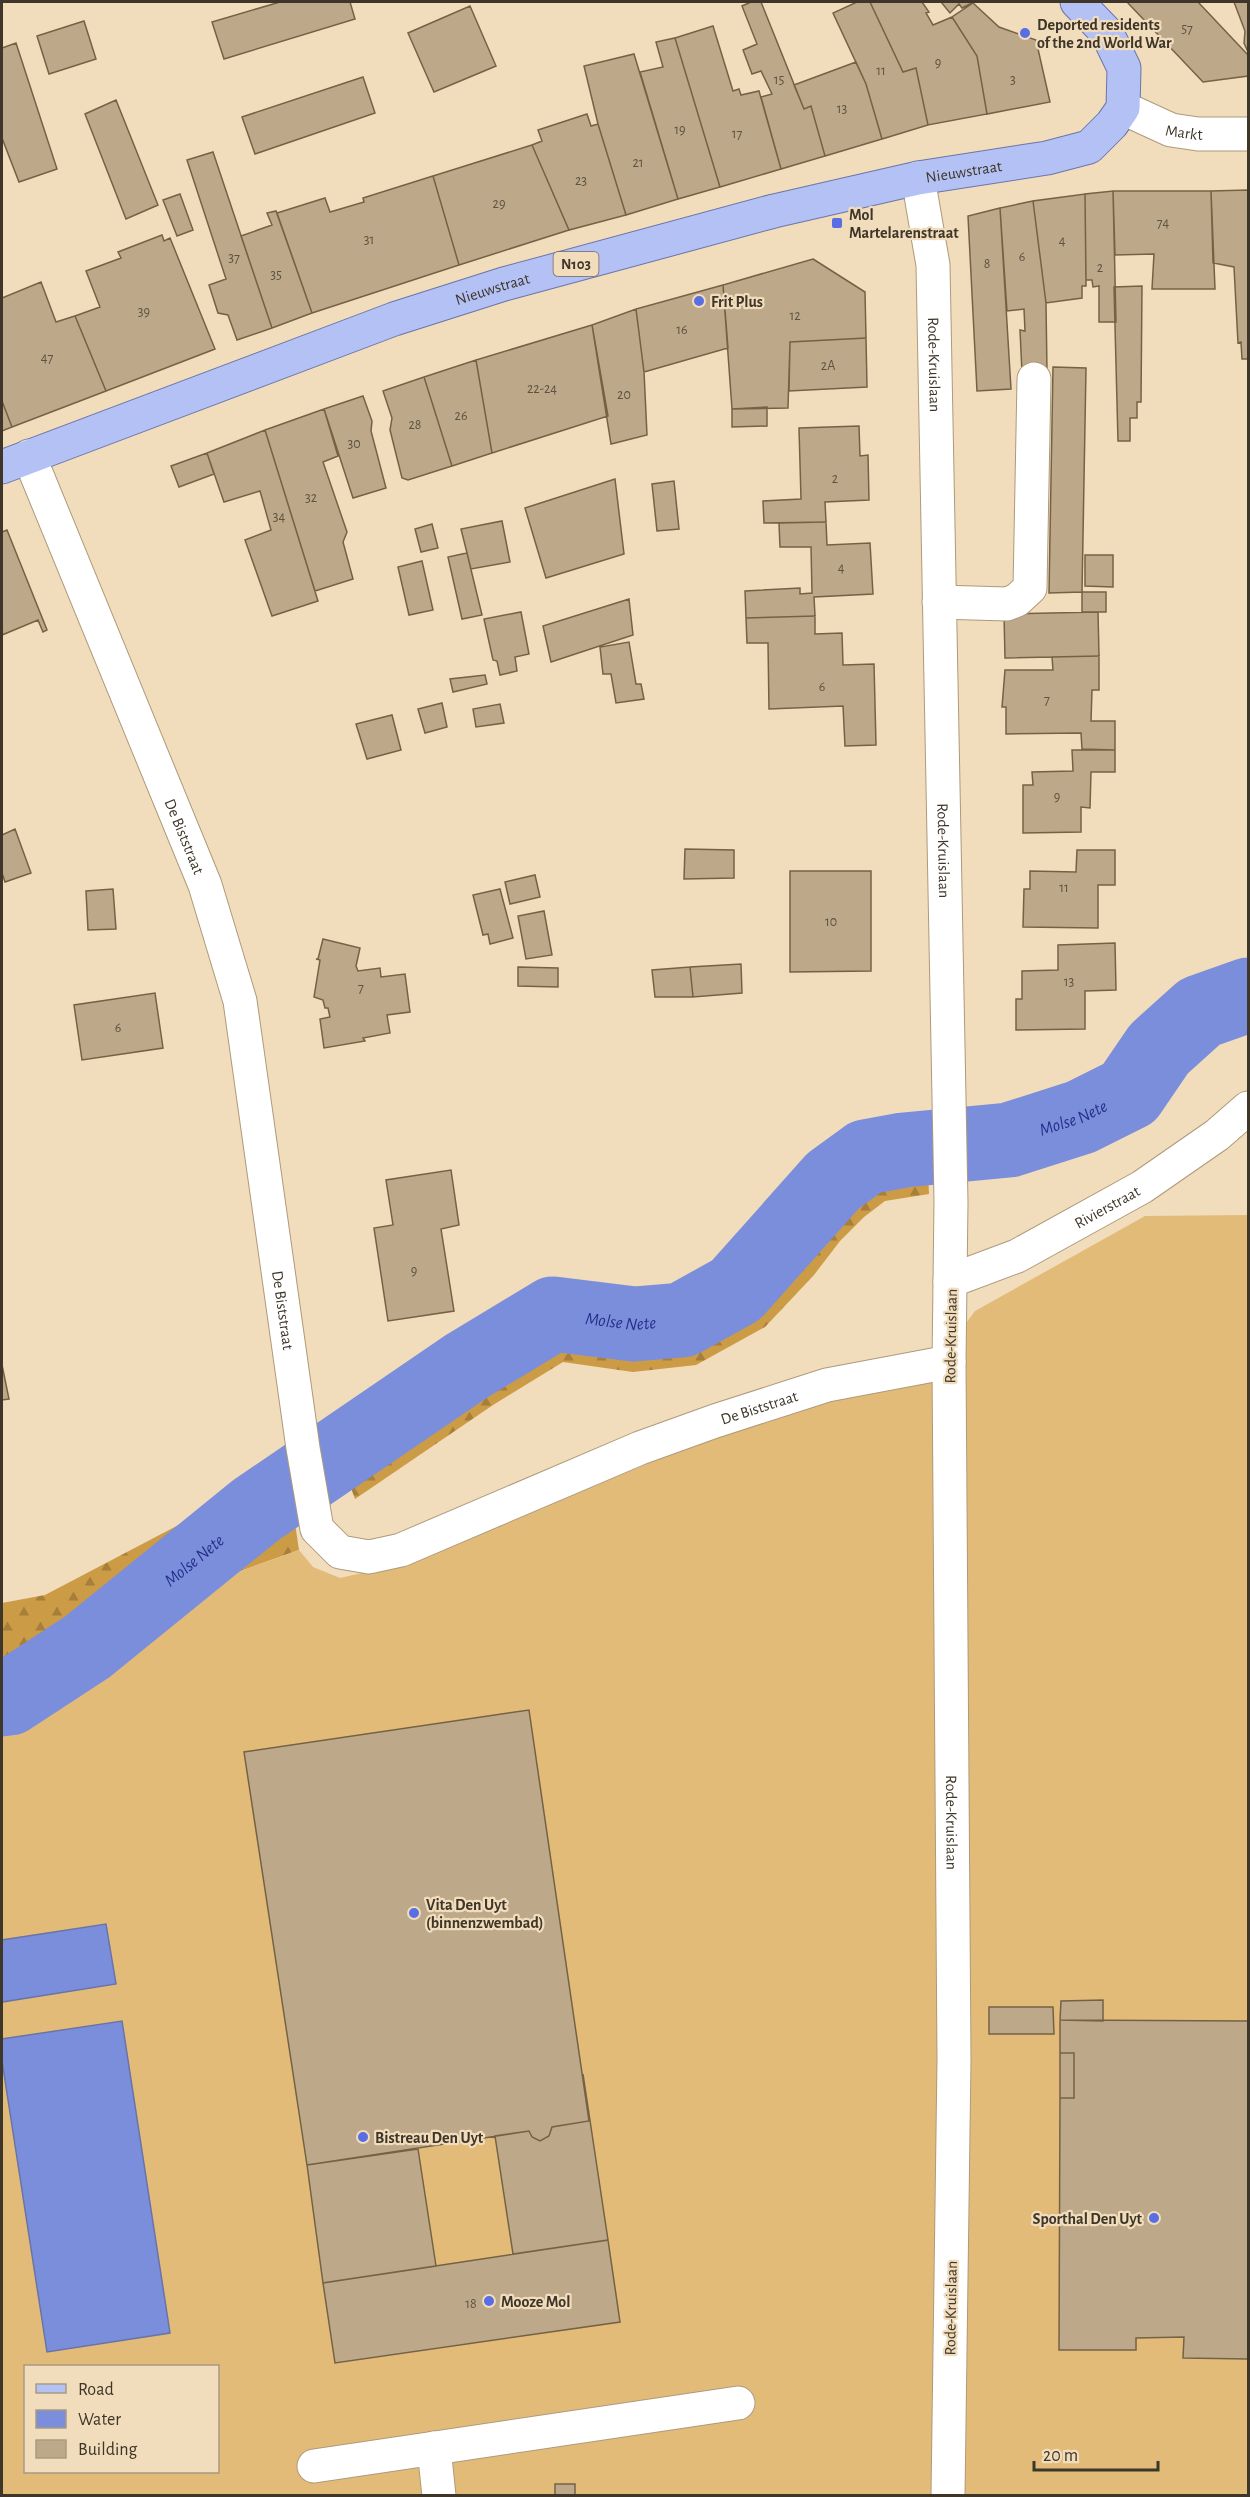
<svg xmlns="http://www.w3.org/2000/svg" width="1250" height="2497" font-family="'Alegreya Sans',sans-serif">
	<style>
		.forest { fill: url(#forest-firs) }
		.garden { fill: #e3bb79; fill-rule: evenodd }
		.water { fill: #7b8edc; stroke: #6974a6; stroke-width: 1.5 }
		.lines { fill: none; stroke-linecap: round; stroke-linejoin: round }
		.river { stroke: #7b8edc; stroke-width: 75 }
		.building { fill: #bda98a; stroke: #756245; stroke-width: 1.5 }
		.minor-casing { stroke: #ae9a7b; stroke-width: 35 }
		.major-casing { stroke: #6a75a9; stroke-width: 35 }
		.minor { stroke: #fff; stroke-width: 33 }
		.major { stroke: #b4c1f5; stroke-width: 33 }
		.poi-dot { fill: #596de4; stroke: #f1dcbc; stroke-width: 2 }
		.labels { text-anchor: middle; stroke-width: 4.5; stroke-linejoin: round; paint-order: stroke }
		.number-label { font-size: 14px; fill: #5e5341 }
		.shield { fill: #f1dcbc; stroke: #746855; stroke-width: 1.5 }
		.shield-label { font-size: 15px; font-weight: bold; fill: #3e3629 }
		.poi-label { font-size: 16px; font-weight: bold; fill: #3e3629; stroke: #f1dcbc; text-anchor: start }
		.street-label { font-size: 16px; fill: #3e3629; stroke: #f1dcbc }
		.water-label { font-size: 18px; font-style: italic; fill: #262f89; stroke: #f1dcbc }
	</style>
	<defs>
		<pattern id="forest-firs" width="22" height="20" patternUnits="userSpaceOnUse" patternTransform="scale(1.5)"><rect width="22" height="20" fill="#cc9b45"/><path d="M5 1l3.5 6h-7zM16 11l3.5 6h-7z" fill="#a77f3a"/></pattern>
	</defs>
	<rect width="100%" height="100%" fill="#f1dcbc"/>
	<!-- forest -->
	<path class="forest" d="M927,1148L929,1194L885,1201L864,1217L840,1241L814,1275L765,1327L696,1365L633,1372L563,1362L493,1405L355,1499L338,1453L467,1366L553,1314L634,1324L682,1320L736,1290L833,1181L866,1157Z
		M292,1503L299,1550L232,1574L74,1687L13,1722L2,1723V1603L45,1595L209,1509Z"/>
	<!-- garden -->
	<path class="garden" d="M1248,1215V2495H2V1723L14,1722L74,1687L232,1574L299,1550L313,1567L340,1578L417,1560L654,1461L787,1411L923,1381L975,1311L1145,1216ZM26,2366H218V2472H26Z"/>
	<!-- water -->
	<path class="water" d="M106,1924L116,1984L2,2002V1940Z
		M122,2021L170,2333L47,2352L2,2061V2039Z"/>
	<g class="lines">
		<!-- river -->
		<path class="river" id="s1" d="M2,1699L9,1698L87,1647L256,1510L467,1366L553,1314L634,1324L682,1320L736,1290L833,1181L866,1157L904,1150L1009,1140L1081,1117L1129,1093L1159,1049L1200,1012L1248,995"/>
	</g>
	<!-- building -->
	<path class="building" d="M280,2H350L355,19L224,59L212,22Z
		M751,2H761L804,109L811,106L825,156L781,169L761,97L772,94L761,71L752,74L743,50L757,44L742,6Z
		M857,2H870L903,72L916,68L928,125L882,139L866,84L833,13Z
		M870,2H922L929,12L926,13L933,25L952,17L977,56L987,114L928,125L916,68L903,72Z
		M941,2H974L962,8L959,4L950,13Z
		M1127,2H1198L1248,55V76L1203,82Z
		M1234,2H1248V52L1244,43L1245,31Z
		M973,3L999,27L1036,40L1050,102L987,114L977,56L952,17Z
		M470,6L496,66L434,92L408,33Z
		M84,21L96,59L49,74L37,36Z
		M713,26L733,91L739,89L741,95L759,91L781,169L720,187L675,38Z
		M675,38L720,187L678,199L640,72L663,67L656,42Z
		M16,43L57,169L19,182L2,138V48Z
		M634,54L678,199L626,215L598,124L584,66Z
		M856,62L866,84L882,139L825,156L811,106L804,109L794,85Z
		M363,77L375,113L255,154L242,117Z
		M116,100L158,205L126,219L85,114Z
		M587,114L591,126L598,124L626,215L569,230L532,145L542,141L538,130Z
		M532,145L569,230L459,265L433,176Z
		M213,152L272,328L237,340L228,315L218,313L209,285L226,279L187,160Z
		M433,176L459,265L312,313L277,213L325,198L330,212L364,202L363,198Z
		M1248,190V359H1242L1241,342L1238,343L1234,267L1213,263L1211,191Z
		M1113,191L1116,322H1099V286L1093,287L1092,280H1086L1085,194Z
		M1113,191H1211L1215,289H1152L1154,254L1115,255Z
		M180,194L193,230L177,236L163,200Z
		M1085,194L1086,286H1082V298L1046,303L1033,201Z
		M1033,201L1046,303L1047,371L1022,373L1020,330L1025,331L1024,309L1007,311L1000,208Z
		M1000,208L1011,389L977,391L968,216Z
		M276,211L312,313L272,328L241,236L272,225L267,213Z
		M162,235L164,241L170,238L215,349L106,391L75,316L100,307L86,271L121,258L118,252Z
		M813,259L865,292L866,338L790,342L788,408L732,409L723,285Z
		M41,282L56,322L75,316L106,391L12,427L2,401V298Z
		M723,285L728,348L644,372L636,309Z
		M1142,286L1141,402H1137V418H1130V441H1118L1114,287Z
		M636,309L644,372L647,435L611,444L592,325Z
		M592,325L608,416L492,453L476,360Z
		M866,338L867,387L789,391L790,342Z
		M476,360L492,453L452,466L424,377Z
		M1053,367L1086,368L1082,592L1049,593Z
		M424,377L452,466L408,480L402,478L390,430L392,418L383,391Z
		M363,396L372,421L371,431L386,488L353,498L324,409Z
		M2,401L12,427L2,431Z
		M767,407V426L732,427V409Z
		M324,409L338,456L323,462L347,532L343,542L353,579L315,591L265,430Z
		M859,426L860,456L868,455L869,500L825,502L826,522L764,523L763,501L801,499L799,428Z
		M265,430L318,601L272,616L245,540L271,530L260,491L224,502L207,453Z
		M207,453L214,474L179,487L171,466Z
		M615,479L624,554L546,578L525,508Z
		M674,481L679,529L657,531L652,484Z
		M502,521L510,562L471,569L461,529Z
		M826,522L827,545L870,543L873,594L814,597L815,616L746,618L745,591L800,588V594L812,593L811,547H780L779,523Z
		M432,524L438,548L421,552L415,529Z
		M7,530L47,630L43,632L38,620L2,635V532Z
		M467,553L482,615L462,619L448,557Z
		M1085,555H1113V587L1085,586Z
		M422,561L433,610L409,615L398,567Z
		M1082,592H1106V612H1082Z
		M629,599L633,635L551,662L543,626Z
		M521,612L529,654L515,657L517,671L500,675L497,661L493,660L484,619Z
		M1098,612L1099,656L1005,658L1004,614Z
		M815,616V634L842,633L843,665L874,664L876,745L845,746L843,706L769,709L768,643H747L746,618Z
		M629,642L636,684H641L644,699L616,703L611,674H603L600,647Z
		M1099,656V690H1092L1091,721H1115V750L1082,749L1081,733L1006,734V707H1002L1005,670H1053L1052,657Z
		M485,675L487,684L453,692L450,679Z
		M442,703L447,727L425,733L418,709Z
		M500,704L504,723L476,727L473,709Z
		M392,715L401,750L367,759L356,724Z
		M1072,750H1115V772H1091L1090,808L1081,807V832L1023,833V785H1033L1032,772L1073,771Z
		M15,829L31,873L5,882L2,873V835Z
		M685,849L734,850V878L684,879Z
		M1077,850H1115V885H1098V928L1023,927L1024,889H1030V871L1076,872Z
		M790,871H871V971L790,972Z
		M535,875L540,897L510,904L505,882Z
		M113,889L116,929L88,930L86,891Z
		M500,889L513,938L490,944L488,934L483,935L473,895Z
		M544,911L552,955L526,959L518,916Z
		M323,939L360,948L356,966L358,971L380,968L381,977L405,974L410,1012L387,1015L390,1033L363,1038L365,1041L324,1048L320,1019L330,1017L328,1008H325L323,1000L314,997L320,960L316,959H318Z
		M1115,943L1116,990L1085,991V1029L1016,1030V999H1022V971L1058,970V945Z
		M741,964L742,993L693,997L690,967Z
		M518,967L558,968V987L518,986Z
		M690,967L693,997H655L652,970Z
		M155,993L163,1048L82,1060L74,1005Z
		M451,1170L459,1225L441,1229L454,1311L388,1321L374,1228L393,1225L386,1180Z
		M2,1365L9,1399L2,1400Z
		M529,1710L589,2121L552,2127L549,2136L540,2141L532,2137L529,2131L307,2165L244,1752Z
		M1103,2000V2021L1060,2020L1061,2001Z
		M989,2007H1053L1054,2034H989Z
		M1060,2020L1248,2021V2359L1183,2358L1184,2337L1136,2338V2350H1059L1060,2098H1074V2053H1060Z
		M1060,2053H1074V2098H1060Z
		M583,2074L608,2240L513,2254L495,2136L529,2131L532,2137L540,2141L549,2136L552,2127L589,2121Z
		M418,2149L436,2266L323,2283L307,2165Z
		M608,2240L620,2322L335,2363L323,2283Z
		M555,2484H575V2496H555Z"/>
	<g class="lines">
		<!-- minor casing -->
		<g class="minor-casing">
			<g id="minor">
				<path id="s2" d="M1123,108L1171,130L1198,134H1248"/>
				<path id="s3" d="M918,178L933,265L951,1202L949,1362L954,2060L948,2496"/>
				<path id="s4" d="M29,456L205,885L240,1001L303,1448L317,1529L340,1552L369,1557L401,1550L640,1448L715,1421L827,1385L949,1362"/>
				<path d="M939,602L1007,604L1017,600L1030,588L1034,379"/>
				<path id="s5" d="M950,1281L1017,1256L1142,1187L1217,1135L1248,1108"/>
				<path d="M434,2448L439,2496"/>
				<path d="M314,2466L738,2403"/>
			</g>
		</g>
		<!-- major casing -->
		<g class="major-casing">
			<g id="major">
				<path id="s6" d="M2,467L394,319L504,284L774,211L918,178L1047,158L1089,147L1112,124L1123,108L1124,68L1107,33L1077,2"/>
			</g>
		</g>
		<!-- minor -->
		<use href="#minor" class="minor"/>
		<!-- major -->
		<use href="#major" class="major"/>
	</g>
	<!-- markers -->
	<g class="poi-dot">
		<circle cx="1025" cy="33" r="6"/>
		<rect x="831" y="217" width="12" height="12" rx="3"/>
		<circle cx="699" cy="301" r="6"/>
		<circle cx="414" cy="1913" r="6"/>
		<circle cx="363" cy="2137" r="6"/>
		<circle cx="1154" cy="2218" r="6"/>
		<circle cx="489" cy="2301" r="6"/>
	</g>
	<g class="labels">
		<!-- number labels -->
		<g class="number-label">
			<text x="1187" y="33">57</text>
			<text x="938" y="67">9</text>
			<text x="881" y="75">11</text>
			<text x="779" y="84">15</text>
			<text x="1013" y="84">3</text>
			<text x="842" y="113">13</text>
			<text x="680" y="134">19</text>
			<text x="737" y="138">17</text>
			<text x="638" y="167">21</text>
			<text x="581" y="185">23</text>
			<text x="499" y="208">29</text>
			<text x="1163" y="227">74</text>
			<text x="369" y="244">31</text>
			<text x="1062" y="245">4</text>
			<text x="1022" y="261">6</text>
			<text x="234" y="262">37</text>
			<text x="987" y="268">8</text>
			<text x="1100" y="272">2</text>
			<text x="276" y="279">35</text>
			<text x="144" y="316">39</text>
			<text x="795" y="320">12</text>
			<text x="682" y="334">16</text>
			<text x="47" y="362">47</text>
			<text x="828" y="370">2A</text>
			<text x="542" y="393">22-24</text>
			<text x="624" y="399">20</text>
			<text x="461" y="420">26</text>
			<text x="415" y="429">28</text>
			<text x="354" y="448">30</text>
			<text x="835" y="483">2</text>
			<text x="311" y="502">32</text>
			<text x="279" y="521">34</text>
			<text x="841" y="572">4</text>
			<text x="822" y="691">6</text>
			<text x="1047" y="704">7</text>
			<text x="1057" y="801">9</text>
			<text x="1064" y="892">11</text>
			<text x="831" y="926">10</text>
			<text x="1069" y="986">13</text>
			<text x="361" y="992">7</text>
			<text x="118" y="1032">6</text>
			<text x="414" y="1275">9</text>
			<text x="471" y="2308">18</text>
		</g>
		<!-- shield labels -->
		<rect class="shield" x="553.5" y="252" width="45" height="24" rx="4.5"/>
		<g class="shield-label">
			<text x="576" y="269">N103</text>
		</g>
		<!-- poi labels -->
		<g class="poi-label">
			<text x="1037" y="30">Deported residents<tspan x="1037" dy="18">of the 2nd World War</tspan></text>
			<text x="849" y="220">Mol<tspan x="849" dy="18">Martelarenstraat</tspan></text>
			<text x="711" y="307">Frit Plus</text>
			<text x="426" y="1910">Vita Den Uyt<tspan x="426" dy="18">(binnenzwembad)</tspan></text>
			<text x="375" y="2143">Bistreau Den Uyt</text>
			<text x="1142" y="2224" text-anchor="end">Sporthal Den Uyt</text>
			<text x="501" y="2307">Mooze Mol</text>
		</g>
		<!-- street labels -->
		<g class="street-label">
			<text dy="6" stroke="none"><textPath href="#s2" startOffset="66">Markt</textPath></text>
			<text dy="6" stroke="none"><textPath href="#s6" startOffset="1008">Nieuwstraat</textPath></text>
			<text dy="6" stroke="none"><textPath href="#s6" startOffset="522">Nieuwstraat</textPath></text>
			<text dy="6" stroke="none"><textPath href="#s3" startOffset="188">Rode-Kruislaan</textPath></text>
			<text dy="6" stroke="none"><textPath href="#s4" startOffset="411">De Biststraat</textPath></text>
			<text dy="6" stroke="none"><textPath href="#s3" startOffset="674">Rode-Kruislaan</textPath></text>
			<text dy="6" stroke="none"><textPath href="#s5" startOffset="174">Rivierstraat</textPath></text>
			<text dy="6" stroke="none"><textPath href="#s4" startOffset="897">De Biststraat</textPath></text>
			<text transform="translate(950 1336) rotate(-89)" y="6">Rode-Kruislaan</text>
			<text dy="6" stroke="none"><textPath href="#s4" startOffset="1599">De Biststraat</textPath></text>
			<text dy="6" stroke="none"><textPath href="#s3" startOffset="1646">Rode-Kruislaan</textPath></text>
			<text transform="translate(950 2308) rotate(-89)" y="6">Rode-Kruislaan</text>
		</g>
		<!-- water labels -->
		<g class="water-label">
			<text dy="6" stroke="none"><textPath href="#s1" startOffset="1264">Molse Nete</textPath></text>
			<text dy="6" stroke="none"><textPath href="#s1" startOffset="742">Molse Nete</textPath></text>
			<text dy="6" stroke="none"><textPath href="#s1" startOffset="238">Molse Nete</textPath></text>
		</g>
	</g>
	<!-- border -->
	<rect width="1250" height="2497" fill="none" stroke="#3e3629" stroke-width="6"/>
	<!-- legend -->
	<rect x="24" y="2365" width="195" height="108" fill="#f1dcbc" stroke="#a99a81" stroke-width="1.5"/>
	<rect x="36" y="2384" width="30" height="9" fill="#b4c1f5" stroke="#a99a81" stroke-width="1.5"/>
	<text x="78" y="2395" font-size="18" fill="#3e3629">Road</text>
	<rect x="36" y="2410" width="30" height="18" fill="#7b8edc" stroke="#a99a81" stroke-width="1.5"/>
	<text x="78" y="2425" font-size="18" fill="#3e3629">Water</text>
	<rect x="36" y="2440" width="30" height="18" fill="#bda98a" stroke="#a99a81" stroke-width="1.5"/>
	<text x="78" y="2455" font-size="18" fill="#3e3629">Building</text>
	<!-- scale -->
	<path d="M1034 2461v9h124v-9" fill="none" stroke="#3e3629" stroke-width="3"/>
	<text x="1043" y="2461" font-size="18" fill="#3e3629" stroke="#f1dcbc" stroke-width="4.5" paint-order="stroke">20 m</text>
</svg>
